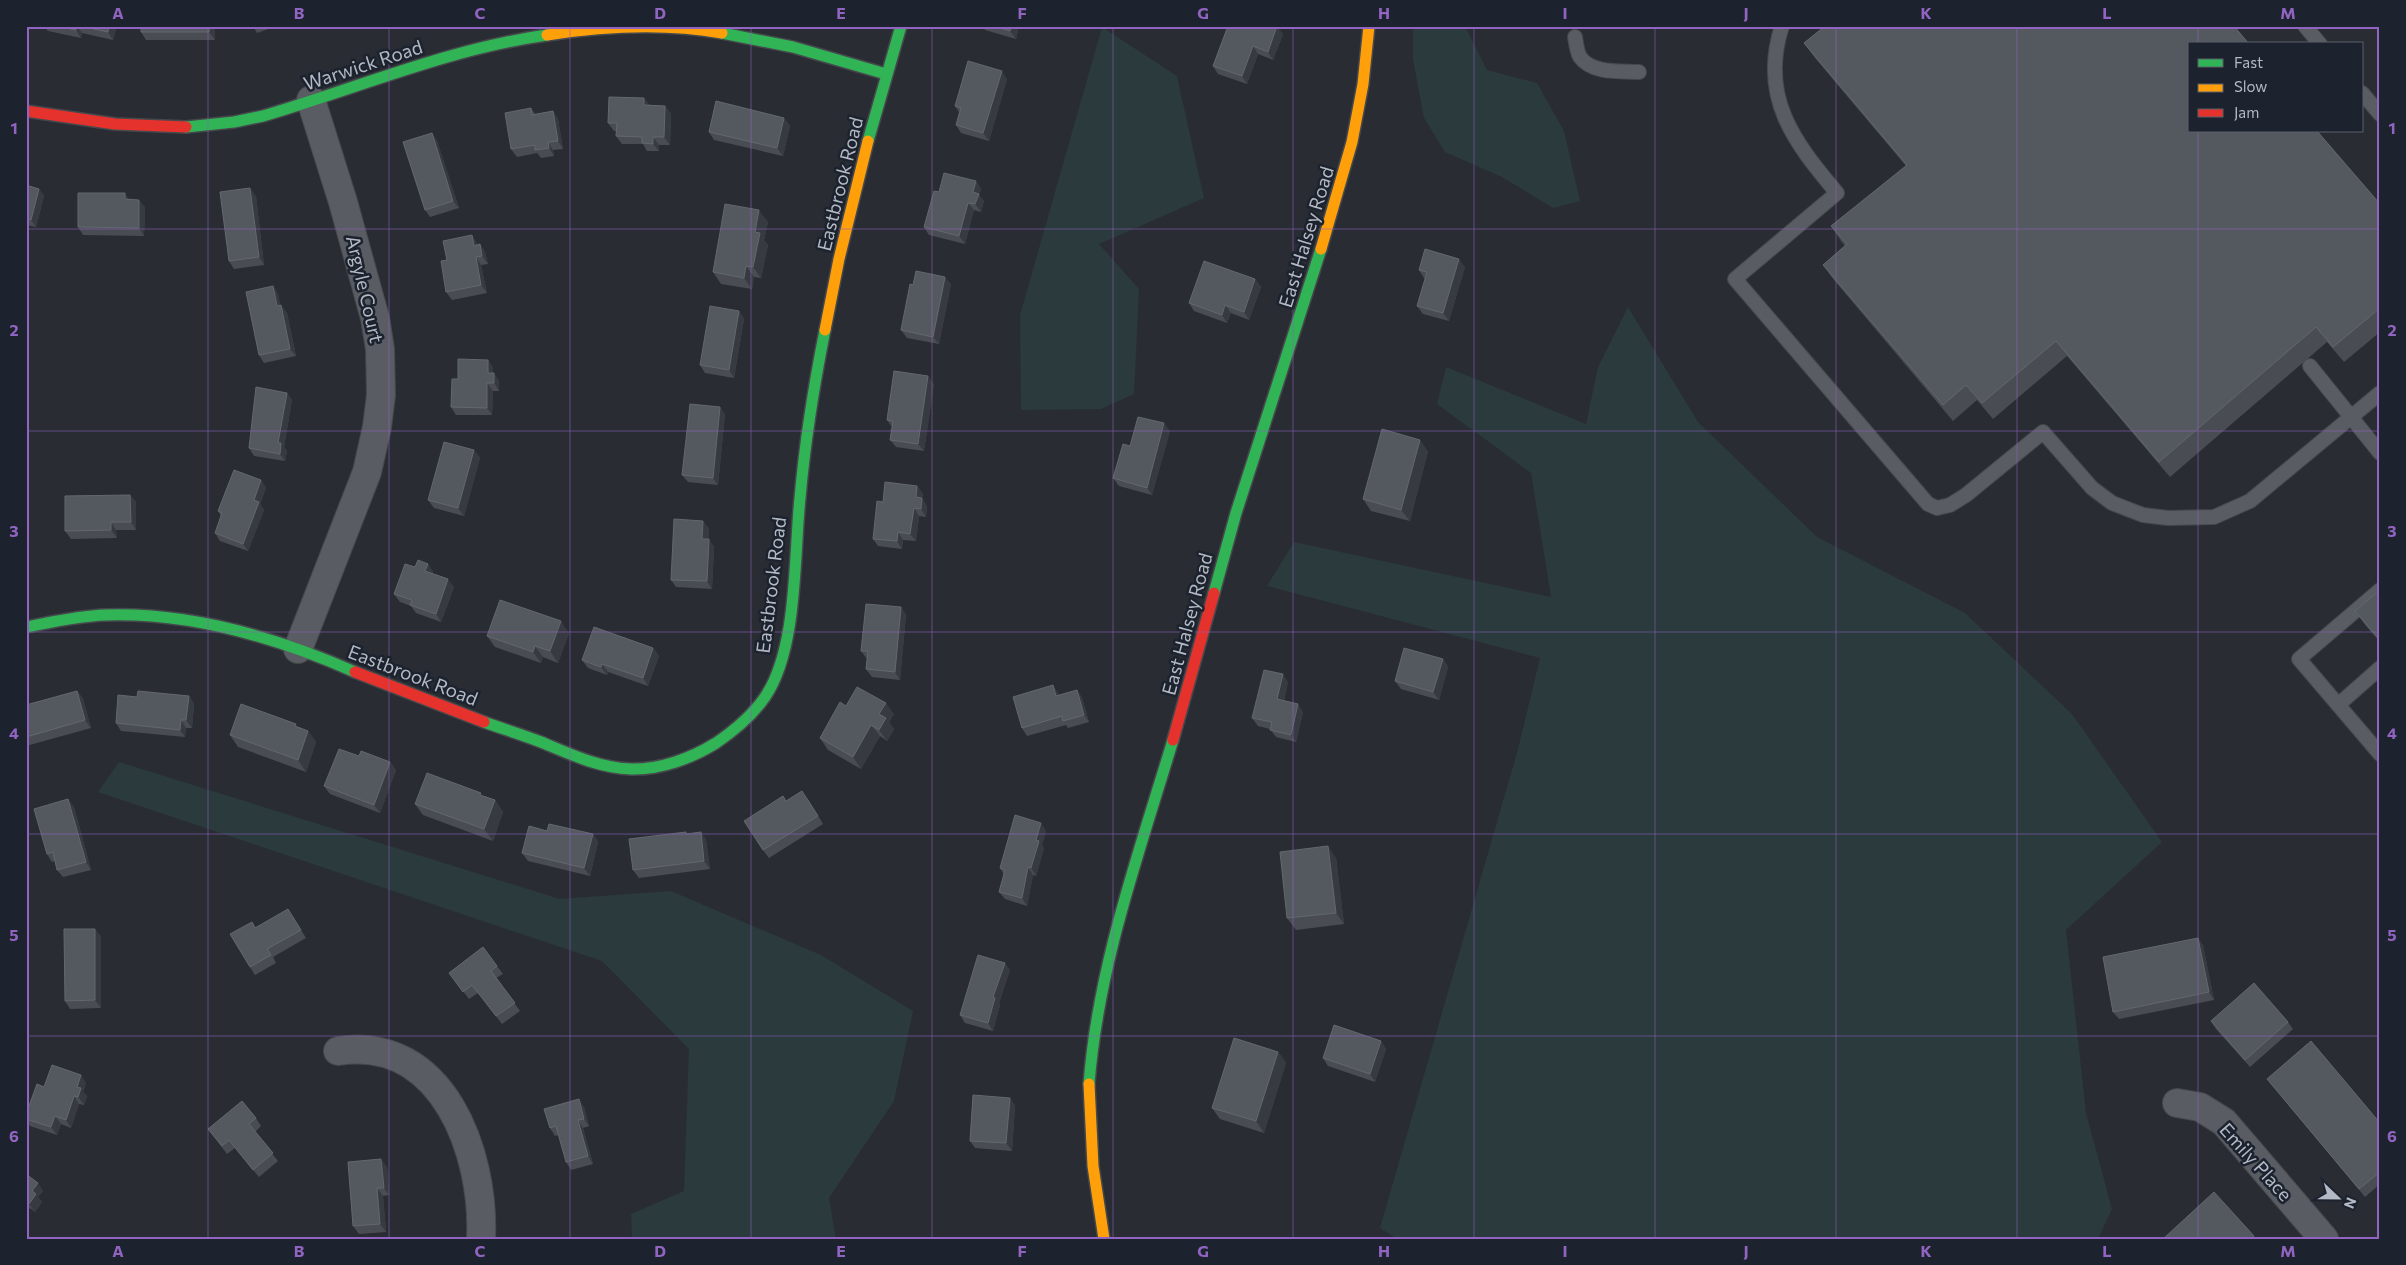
<svg xmlns="http://www.w3.org/2000/svg" width="2406" height="1265" font-family="Commissioner,sans-serif">
	<style>
		.green { fill: #2a3a3d }
		.lines { fill: none; stroke-linecap: round; stroke-linejoin: round }
		.lane-casing { stroke: #45484c; stroke-width: 16 }
		.street-casing { stroke: #45484c; stroke-width: 30 }
		.fast-casing { stroke: #45484c; stroke-width: 14 }
		.slow-casing { stroke: #45484c; stroke-width: 14 }
		.jam-casing { stroke: #45484c; stroke-width: 14 }
		.lane { stroke: #595c62; stroke-width: 14 }
		.street { stroke: #595c62; stroke-width: 28 }
		.fast { stroke: #30b455; stroke-width: 11 }
		.slow { stroke: #ff9f0a; stroke-width: 11 }
		.jam { stroke: #e5322d; stroke-width: 11 }
		.wall { fill: #494d53 }
		.shaded-wall { fill: #373b41 }
		.building { fill: #54595f; stroke: #63686f }
		.grid { fill: none; stroke: #9164c1; stroke-width: 1; stroke-opacity: 0.55 }
		.labels { text-anchor: middle; stroke-width: 5; stroke-linejoin: round; paint-order: stroke }
		.street-label { font-size: 19px; fill: #b3b9c5; stroke: #1d232e }
		.neatline { fill: none; stroke: #9164c1; stroke-width: 2 }
		.grid-label { font-size: 16px; text-anchor: middle; font-weight: bold; fill: #9164c1 }
	</style>
	<rect width="100%" height="100%" fill="#292d33"/>
	<!-- green -->
	<path class="green" d="M1413,26H1465L1487,70L1537,83L1564,131L1580,201L1553,208L1502,177L1445,152L1424,118L1413,60Z
		M1102,27L1177,76L1204,198L1099,244L1139,289L1134,394L1101,409L1021,410L1020,315Z
		M1628,307L1698,422L1817,537L1965,613L2072,714L2162,842L2066,930L2086,1113L2112,1209L2098,1239H1397L1380,1228L1518,749L1540,658L1267,586L1294,542L1551,597L1531,473L1437,404L1446,367L1586,424L1598,367Z
		M119,762L560,899L671,891L821,955L913,1011L894,1101L829,1198L836,1239H632L631,1214L684,1191L689,1049L602,961L98,792Z"/>
	<g class="lines">
		<!-- lane casing -->
		<g class="lane-casing">
			<path id="lane" d="M1782,26C1759,97 1794,142 1837,193L1735,279L1928,504L1937,508L1950,505L1966,495L2043,432L2092,488L2112,503L2143,515L2168,518L2214,517L2250,501L2380,393
				M2305,26L2320,44
				M1575,37C1576,43 1577,52 1580,57C1592,74 1621,71 1639,72
				M2362,93L2380,114
				M2310,366L2380,453
				M2380,590L2299,659L2380,754
				M2338,705L2380,668"/>
		</g>
		<!-- street casing -->
		<g class="street-casing">
			<path id="street" d="M298,649L367,472L377,427L381,395L380,349L375,318L343,202L311,100
				M338,1051C443,1035 485,1153 481,1239
				M2177,1103L2200,1107L2224,1122L2324,1239"/>
		</g>
		<!-- fast casing -->
		<g class="fast-casing">
			<path id="fast" d="M722,33L793,47L886,74
				M186,127L234,122L263,116C358,88 448,49 547,35
				M868,141L901,26
				M1214,593L1236,513L1321,249
				M26,627C52,622 78,616 105,615C190,612 278,638 355,672
				M484,722C503,729 523,735 541,742C570,754 599,768 631,769C660,770 692,758 716,743C735,730 752,716 765,697C798,649 794,554 800,498C805,441 814,385 825,330
				M1089,1084C1098,966 1139,853 1173,740"/>
		</g>
		<!-- slow casing -->
		<g class="slow-casing">
			<path id="slow" d="M547,35C605,26 664,23 722,33
				M1321,249L1352,142L1363,84L1369,26
				M825,330L839,259L868,141
				M1089,1084L1093,1166L1104,1239"/>
		</g>
		<!-- jam casing -->
		<g class="jam-casing">
			<path id="jam" d="M26,111L115,124L186,127
				M355,672L484,722
				M1173,740L1214,593"/>
		</g>
		<!-- lane -->
		<use href="#lane" class="lane"/>
		<!-- street -->
		<use href="#street" class="street"/>
		<!-- fast -->
		<use href="#fast" class="fast"/>
		<!-- slow -->
		<use href="#slow" class="slow"/>
		<!-- jam -->
		<use href="#jam" class="jam"/>
	</g>
	<!-- wall -->
	<path class="wall" d="M44,26H117L113,40L82,33L81,38L48,31Z
		M141,26H215V40H146L141,32Z
		M253,26H277L257,33Z
		M982,26H1019L1016,39L985,30Z
		M1228,26L1283,34L1273,60L1258,54L1247,84L1218,74L1213,66Z
		M1804,43L2190,44L2380,204V332L2344,362L2327,342L2170,477L2067,356L1993,419L1977,400L1953,421L1834,280L1823,265L1845,246L1841,241L1831,226L1906,166L1815,58Z
		M1007,79L989,141L961,133L956,125L959,112L955,106Z
		M650,105L665,106L671,114L670,145H659V151H647L643,144H622L616,136L617,131H614L608,123Z
		M531,108L535,114L553,111L558,119L563,149L553,150L554,156L541,158L537,153L517,157L511,149Z
		M784,118L790,126L783,156L714,140L709,132Z
		M432,133L437,141L459,208L430,217L425,210Z
		M976,181L981,189L979,195L984,201L981,212L974,210L965,244L929,235L924,227Z
		M26,185L39,189L44,196L36,227L26,225Z
		M256,196L264,265L234,269L229,261Z
		M129,199L145,207L144,236L83,235L78,227Z
		M768,222L764,240L768,245L761,278L754,277L752,289L721,284L713,272Z
		M477,243V245L480,244L485,252L488,264L481,265L487,293L452,300L446,292L447,260Z
		M1465,267L1449,321L1423,314L1417,306L1426,278H1424L1419,270Z
		M1255,279L1261,287L1249,320L1231,313L1227,323L1194,311L1189,303Z
		M951,284L939,344L907,338L901,330L913,285Z
		M273,286L278,294L280,305L287,313L296,356L264,363L259,355Z
		M739,311L744,319L734,378L705,373L700,365Z
		M488,360L493,368V373L499,381V391H493L492,415H456L451,407L458,379Z
		M934,384L924,451L896,447L890,440L892,427L887,420Z
		M287,393L292,400L284,447L287,451L285,461L254,456L249,448Z
		M725,414L718,485L688,482L682,475Z
		M1170,431L1152,495L1119,486L1113,478L1130,446Z
		M474,450L480,458L464,516L434,508L428,500Z
		M1428,451L1410,521L1371,511L1363,499Z
		M261,480L266,488L260,504L264,510L248,551L220,541L215,533L221,516L218,511Z
		M917,486L923,494L922,498L927,506L926,517L919,516L916,541L903,540L902,549L878,546L873,539L883,502Z
		M130,495L136,502V530H116L117,538L71,539L65,531Z
		M709,528L708,539L714,547L712,589L676,587L671,580Z
		M428,564L433,572V574L454,587L441,622L416,613L411,606L400,602L394,594L415,567Z
		M2380,590V642L2366,626L2355,611Z
		M901,607L906,615L900,680L872,677L866,669L867,659L861,651Z
		M569,633L558,663L543,657L541,663L495,647L487,636Z
		M653,648L659,656L648,686L608,672L607,675L588,668L582,660Z
		M1443,659L1448,667L1439,700L1401,689L1395,681Z
		M1288,682L1284,701L1303,712L1296,742L1276,737L1270,729L1258,726L1252,718Z
		M1077,690L1082,698L1089,722L1068,728L1066,725L1027,736L1022,728L1058,693L1059,695Z
		M77,691L83,699L91,728L26,746V705Z
		M189,696L194,704L192,728H186L185,737L121,731L116,723L137,697Z
		M894,714L889,722L894,729L887,741L880,736L861,769L828,750L820,738Z
		M298,727L308,731L316,742L306,772L238,747L230,735Z
		M359,756L390,762L396,770L380,813L330,794L324,786Z
		M484,796L495,800L503,812L493,841L423,815L415,804Z
		M808,799L823,824L769,858L763,850L786,801Z
		M74,807L91,870L63,877L57,870L55,861L52,862L47,854Z
		M547,831L593,834L598,842L590,876L528,861L522,853Z
		M1046,831L1042,845L1044,848L1036,876L1033,875L1027,906L1005,899L999,892L1004,875L1000,868Z
		M701,832L706,840L710,869L639,878L633,870L687,834Z
		M1336,858L1344,924L1296,930L1287,918Z
		M293,917L306,938L273,957L276,963L255,975L250,967L252,922L256,928Z
		M101,936V1008L70,1009L65,1001Z
		M2203,945L2214,1000L2119,1019L2113,1012Z
		M483,947L503,974L496,978L520,1011L502,1024L478,993L469,999L449,973Z
		M1010,970L999,1003L1000,1005L993,1031L965,1023L960,1015Z
		M2211,1021L2288,1022L2293,1029L2250,1067L2216,1029Z
		M1381,1041L1386,1049L1375,1082L1328,1066L1323,1058Z
		M1278,1052L1286,1063L1264,1133L1220,1119L1212,1108Z
		M2267,1079L2380,1123V1184L2365,1197L2273,1086Z
		M86,1083L83,1092L87,1096L84,1105L79,1104L71,1128L61,1124L57,1135L30,1126L26,1120V1114L44,1087Z
		M1010,1098L1015,1106L1012,1151L975,1148L970,1141Z
		M584,1107L589,1126L583,1128L593,1164L571,1170L566,1162L559,1135L555,1136L550,1128Z
		M256,1118L261,1126L255,1132L278,1161L259,1177L235,1148L227,1154L208,1129Z
		M387,1167L389,1195L383,1196L386,1232L359,1234L353,1226Z
		M26,1174L43,1191L38,1197L42,1202L35,1212L30,1208L26,1213Z"/>
	<!-- shaded-wall -->
	<path class="shaded-wall" d="M77,26L82,33L81,38L76,30Z
		M109,26H117L113,40L108,32Z
		M209,26H215V40L209,32Z
		M1012,26H1019L1016,39L1010,31Z
		M1277,26L1283,34L1273,60L1268,52Z
		M1253,46L1258,54L1247,84L1242,76Z
		M1002,71L1007,79L989,141L983,133Z
		M644,98L650,105H644Z
		M665,106L671,114L670,145L664,137Z
		M553,111L558,119L563,149L558,141Z
		M784,118L790,126L783,156L777,148Z
		M432,133L437,141L459,208L453,201Z
		M653,137L659,145V151L653,144Z
		M548,142L553,150L554,156L549,148Z
		M976,181L981,189L979,195L984,201L981,212L975,204L973,192Z
		M250,188L256,196L264,265L259,257Z
		M39,189L44,196L36,227L31,220Z
		M125,193L130,201L125,199Z
		M139,200L145,207L144,236L139,228Z
		M968,203L974,210L965,244L959,236Z
		M759,210L768,222L764,240L768,245L761,278L753,267L755,232Z
		M472,235L477,243L479,253L474,246Z
		M480,244L485,252L488,264L482,256Z
		M476,257L481,265L487,293L481,285Z
		M1459,259L1465,267L1449,321L1443,313Z
		M746,266L754,277L752,289L744,278Z
		M945,277L951,284L939,344L933,337Z
		M1255,279L1261,287L1249,320L1244,312Z
		M273,286L278,294L282,314L277,306Z
		M281,305L287,313L296,356L290,349Z
		M1225,305L1231,313L1227,323L1222,315Z
		M739,311L744,319L734,378L729,370Z
		M488,360L493,368V380L488,373Z
		M494,373L499,381V391L494,383Z
		M928,376L934,384L924,451L918,444Z
		M487,383L493,391L492,415L487,408Z
		M287,393L292,400L284,447L287,451L285,461L280,454L278,443Z
		M720,407L725,414L718,485L713,478Z
		M1164,423L1170,431L1152,495L1147,488Z
		M1420,440L1428,451L1410,521L1401,510Z
		M474,450L480,458L464,516L458,508Z
		M261,480L266,488L260,504L264,510L248,551L243,544L254,500Z
		M917,486L923,494L922,498L927,506L926,517L921,509L916,497Z
		M130,495L136,502V530L131,522Z
		M914,508L919,516L916,541L910,534Z
		M703,521L709,528L708,547L702,539Z
		M111,522L116,530L117,538L111,530Z
		M898,532L903,540L902,549L897,541Z
		M709,539L714,547L712,589L707,581Z
		M428,564L433,572L431,579L425,571Z
		M448,579L454,587L441,622L436,614Z
		M901,607L906,615L900,680L895,672Z
		M561,621L569,633L558,663L550,651Z
		M535,646L543,657L541,663L533,652Z
		M653,648L659,656L648,686L643,678Z
		M1443,659L1448,667L1439,700L1433,692Z
		M602,664L608,672L607,675L601,667Z
		M1283,674L1288,682L1283,707L1277,699Z
		M1053,685L1058,693L1062,704L1056,696Z
		M1077,690L1082,698L1089,722L1084,715Z
		M77,691L83,699L91,728L85,720Z
		M189,696L194,704L192,728L186,720Z
		M886,703L894,714L889,722L894,729L887,741L879,730V714Z
		M1298,704L1303,712L1296,742L1291,735Z
		M181,720L186,728L185,737L180,730Z
		M871,725L880,736L861,769L853,757Z
		M308,731L316,742L306,772L298,760Z
		M390,762L396,770L380,813L374,805Z
		M68,799L74,807L91,870L86,862Z
		M495,800L503,812L493,841L484,829Z
		M1041,823L1046,831L1042,845L1044,848L1036,876L1031,868L1036,840Z
		M701,832L706,840L710,869L704,861Z
		M593,834L598,842L590,876L584,868Z
		M1328,846L1336,858L1344,924L1336,913Z
		M1028,867L1033,875L1027,906L1022,898Z
		M95,929L101,936V1008L95,1000Z
		M2198,938L2203,945L2214,1000L2209,992Z
		M1005,963L1010,970L999,1003L1000,1005L993,1031L988,1023L993,997Z
		M1381,1041L1386,1049L1375,1082L1370,1074Z
		M1278,1052L1286,1063L1264,1133L1256,1121Z
		M81,1075L86,1083L83,1092L87,1096L84,1105L78,1097L77,1087Z
		M74,1096L79,1104L71,1128L66,1120Z
		M1010,1098L1015,1106L1012,1151L1006,1143Z
		M579,1099L584,1107L589,1126L584,1119Z
		M55,1116L61,1124L57,1135L51,1127Z
		M578,1120L583,1128L593,1164L588,1156Z
		M381,1159L387,1167L389,1195L384,1188Z
		M38,1183L43,1191L38,1197L42,1202L35,1212L29,1204L32,1191Z
		M377,1188L383,1196L386,1232L380,1224Z
		M26,1203L30,1208L26,1213Z"/>
	<!-- building -->
	<path class="building" d="M56,26H77L76,30Z
		M80,26H109L108,32Z
		M141,26H209V32H141Z
		M994,26H1012L1010,31Z
		M1228,26H1277L1268,52L1253,46L1242,76L1213,66Z
		M1825,26H2234L2249,44H2190V131H2317L2380,204V308L2333,347L2316,327L2159,462L2056,341L1982,403L1966,385L1943,405L1823,265L1847,244L1831,226L1907,165L1804,43Z
		M968,61L1002,71L983,133L956,125L961,108L955,106Z
		M609,97L644,98V105L665,106L664,137H653V144L642,143V137L616,136L617,123H608Z
		M716,101L784,118L777,148L709,132Z
		M531,108L532,115L553,111L558,141L548,142L549,148L535,150V145L511,149L505,113Z
		M432,133L453,201L425,210L403,142Z
		M944,173L976,181L973,192L979,194L975,204L968,203L959,236L924,227L934,191L939,192Z
		M26,185L39,189L31,220L26,218Z
		M250,188L259,257L229,261L220,192Z
		M78,193H125V199L139,200V228L78,227Z
		M725,204L759,210L755,232L760,233L753,267L746,266L744,278L713,272Z
		M472,235L474,246L480,244L482,256L476,257L481,285L446,292L441,261L447,260L443,241Z
		M1425,249L1459,259L1443,313L1417,306L1427,272L1419,270Z
		M1204,261L1255,279L1244,312L1225,305L1222,315L1189,303Z
		M916,271L945,277L933,337L901,330L910,284L913,285Z
		M273,286L277,306L281,305L290,349L259,355L246,292Z
		M710,306L739,311L729,370L700,365Z
		M458,359L488,360V373H494V383H487V408L451,407L452,379H458Z
		M894,371L928,376L918,444L890,440L893,421L887,420Z
		M256,387L287,393L278,443H281L280,454L249,448Z
		M690,404L720,407L713,478L682,475Z
		M1138,417L1164,423L1147,488L1113,478L1123,444L1130,446Z
		M1382,429L1420,440L1401,510L1363,499Z
		M444,442L474,450L458,508L428,500Z
		M234,470L261,480L254,500L259,502L243,544L215,533L222,513L218,511Z
		M885,482L917,486L916,497L922,498L921,509L914,508L910,534L898,532L897,541L873,539L877,501L883,502Z
		M130,495L131,522H111V530L65,531V496Z
		M674,519L703,521L702,539H709L707,581L671,580Z
		M418,560L428,564L425,571L448,579L436,614L410,605L412,600L394,594L405,564L415,567Z
		M2380,590V640L2355,611Z
		M500,600L561,621L550,651L535,646L533,652L487,636Z
		M866,604L901,607L895,672L866,669L868,651H861Z
		M594,627L653,648L643,678L602,664L601,667L582,660Z
		M1404,648L1443,659L1433,692L1395,681Z
		M1264,670L1283,674L1277,699L1298,704L1291,735L1270,730L1272,722L1252,718Z
		M1053,685L1056,696L1077,690L1084,715L1063,721L1062,716L1022,728L1013,697Z
		M857,687L886,703L879,714L886,718L879,730L871,725L853,757L820,738L840,702L846,706Z
		M77,691L85,720L26,737V705Z
		M138,691L189,696L186,720H181L180,730L116,723L118,695L137,697Z
		M241,704L296,724L295,726L308,731L298,760L230,735Z
		M339,749L359,756L361,751L390,762L374,805L324,786Z
		M427,773L481,793L480,795L495,800L484,829L415,804Z
		M802,791L818,816L763,850L744,821L783,796L786,801Z
		M68,799L86,862L57,870L53,852L47,854L34,809Z
		M1015,815L1041,823L1036,840L1039,841L1031,868L1028,867L1022,898L999,892L1005,870L1000,868Z
		M549,824L593,834L584,868L522,853L529,826L547,831Z
		M686,832V834L701,832L704,861L633,870L629,839Z
		M1328,846L1336,913L1287,918L1280,852Z
		M288,909L301,930L267,949L271,955L250,967L230,934L252,922L255,928Z
		M64,929H95V1000L65,1001Z
		M2198,938L2209,992L2113,1012L2103,957Z
		M483,947L497,966L491,971L515,1003L496,1016L472,985L463,992L449,973Z
		M978,955L1005,963L993,997L995,998L988,1023L960,1015Z
		M2254,983L2288,1022L2245,1060L2211,1021Z
		M1334,1025L1381,1041L1370,1074L1323,1058Z
		M1234,1038L1278,1052L1256,1121L1212,1108Z
		M2311,1041L2380,1123V1172L2359,1189L2267,1079Z
		M52,1065L81,1075L77,1087L81,1088L78,1097L74,1096L66,1120L55,1116L51,1127L26,1119V1114L37,1084L44,1087Z
		M973,1095L1010,1098L1006,1143L970,1141Z
		M579,1099L584,1119L578,1120L588,1156L566,1162L556,1126L550,1128L544,1109Z
		M242,1101L256,1118L249,1124L273,1153L253,1170L229,1140L222,1146L208,1129Z
		M381,1159L384,1188H377L380,1224L353,1226L348,1162Z
		M26,1174L38,1183L32,1191L36,1194L29,1204L26,1202Z
		M2214,1192L2254,1236L2252,1239H2163Z
		M2380,1210V1216L2377,1213Z"/>
	<!-- grid -->
	<path class="grid" d="M208,26V1239M389,26V1239M570,26V1239M751,26V1239M932,26V1239M1113,26V1239M1293,26V1239M1474,26V1239M1655,26V1239M1836,26V1239M2017,26V1239M2198,26V44M2198,131V1239M26,229H2380M26,431H2380M26,632H2380M26,834H2380M26,1036H2380"/>
	<g class="labels">
		<!-- street labels -->
		<g class="street-label">
			<text transform="translate(363 65) rotate(-18)" y="7">Warwick Road</text>
			<text transform="translate(840 184) rotate(-76)" y="7">Eastbrook Road</text>
			<text transform="translate(1306 237) rotate(-73)" y="7">East Halsey Road</text>
			<text transform="translate(365 289) rotate(77)" y="7">Argyle Court</text>
			<text transform="translate(771 585) rotate(-83)" y="7">Eastbrook Road</text>
			<text transform="translate(1187 624) rotate(-75)" y="7">East Halsey Road</text>
			<text transform="translate(413 675) rotate(21)" y="7">Eastbrook Road</text>
			<text transform="translate(2256 1162) rotate(48)" y="7">Emily Place</text>
		</g>
	</g>
	<!-- border -->
	<rect width="2406" height="1265" fill="none" stroke="#1d232e" stroke-width="55"/>
	<!-- legend -->
	<rect x="2188" y="42" width="175" height="90" fill="#1d232e" stroke="#595f6a"/>
	<rect x="2198" y="59" width="25" height="8" fill="#30b455" stroke="#595f6a"/>
	<text x="2234" y="68" font-size="15" fill="#b3b9c5">Fast</text>
	<rect x="2198" y="84" width="25" height="8" fill="#ff9f0a" stroke="#595f6a"/>
	<text x="2234" y="92" font-size="15" fill="#b3b9c5">Slow</text>
	<rect x="2198" y="109" width="25" height="8" fill="#e5322d" stroke="#595f6a"/>
	<text x="2234" y="118" font-size="15" fill="#b3b9c5">Jam</text>
	<!-- north arrow -->
	<g transform="translate(2338 1198) rotate(112)" stroke="#1d232e" stroke-width="4" paint-order="stroke">
	<path d="M0-4L9 19L0 12L-9 19Z" fill="#b3b9c5"/>
	<text y="-8" font-size="14" font-weight="bold" text-anchor="middle" fill="#b3b9c5">N</text>
	</g>
	<rect x="28" y="28" width="2350" height="1210" class="neatline"/>
	<g class="grid-label">
		<text x="118" y="19">A</text>
		<text x="299" y="19">B</text>
		<text x="480" y="19">C</text>
		<text x="660" y="19">D</text>
		<text x="841" y="19">E</text>
		<text x="1022" y="19">F</text>
		<text x="1203" y="19">G</text>
		<text x="1384" y="19">H</text>
		<text x="1565" y="19">I</text>
		<text x="1746" y="19">J</text>
		<text x="1926" y="19">K</text>
		<text x="2107" y="19">L</text>
		<text x="2288" y="19">M</text>
		<text x="14" y="134">1</text>
		<text x="2392" y="134">1</text>
		<text x="14" y="336">2</text>
		<text x="2392" y="336">2</text>
		<text x="14" y="537">3</text>
		<text x="2392" y="537">3</text>
		<text x="14" y="739">4</text>
		<text x="2392" y="739">4</text>
		<text x="14" y="941">5</text>
		<text x="2392" y="941">5</text>
		<text x="14" y="1142">6</text>
		<text x="2392" y="1142">6</text>
		<text x="118" y="1257">A</text>
		<text x="299" y="1257">B</text>
		<text x="480" y="1257">C</text>
		<text x="660" y="1257">D</text>
		<text x="841" y="1257">E</text>
		<text x="1022" y="1257">F</text>
		<text x="1203" y="1257">G</text>
		<text x="1384" y="1257">H</text>
		<text x="1565" y="1257">I</text>
		<text x="1746" y="1257">J</text>
		<text x="1926" y="1257">K</text>
		<text x="2107" y="1257">L</text>
		<text x="2288" y="1257">M</text>
	</g>
</svg>
